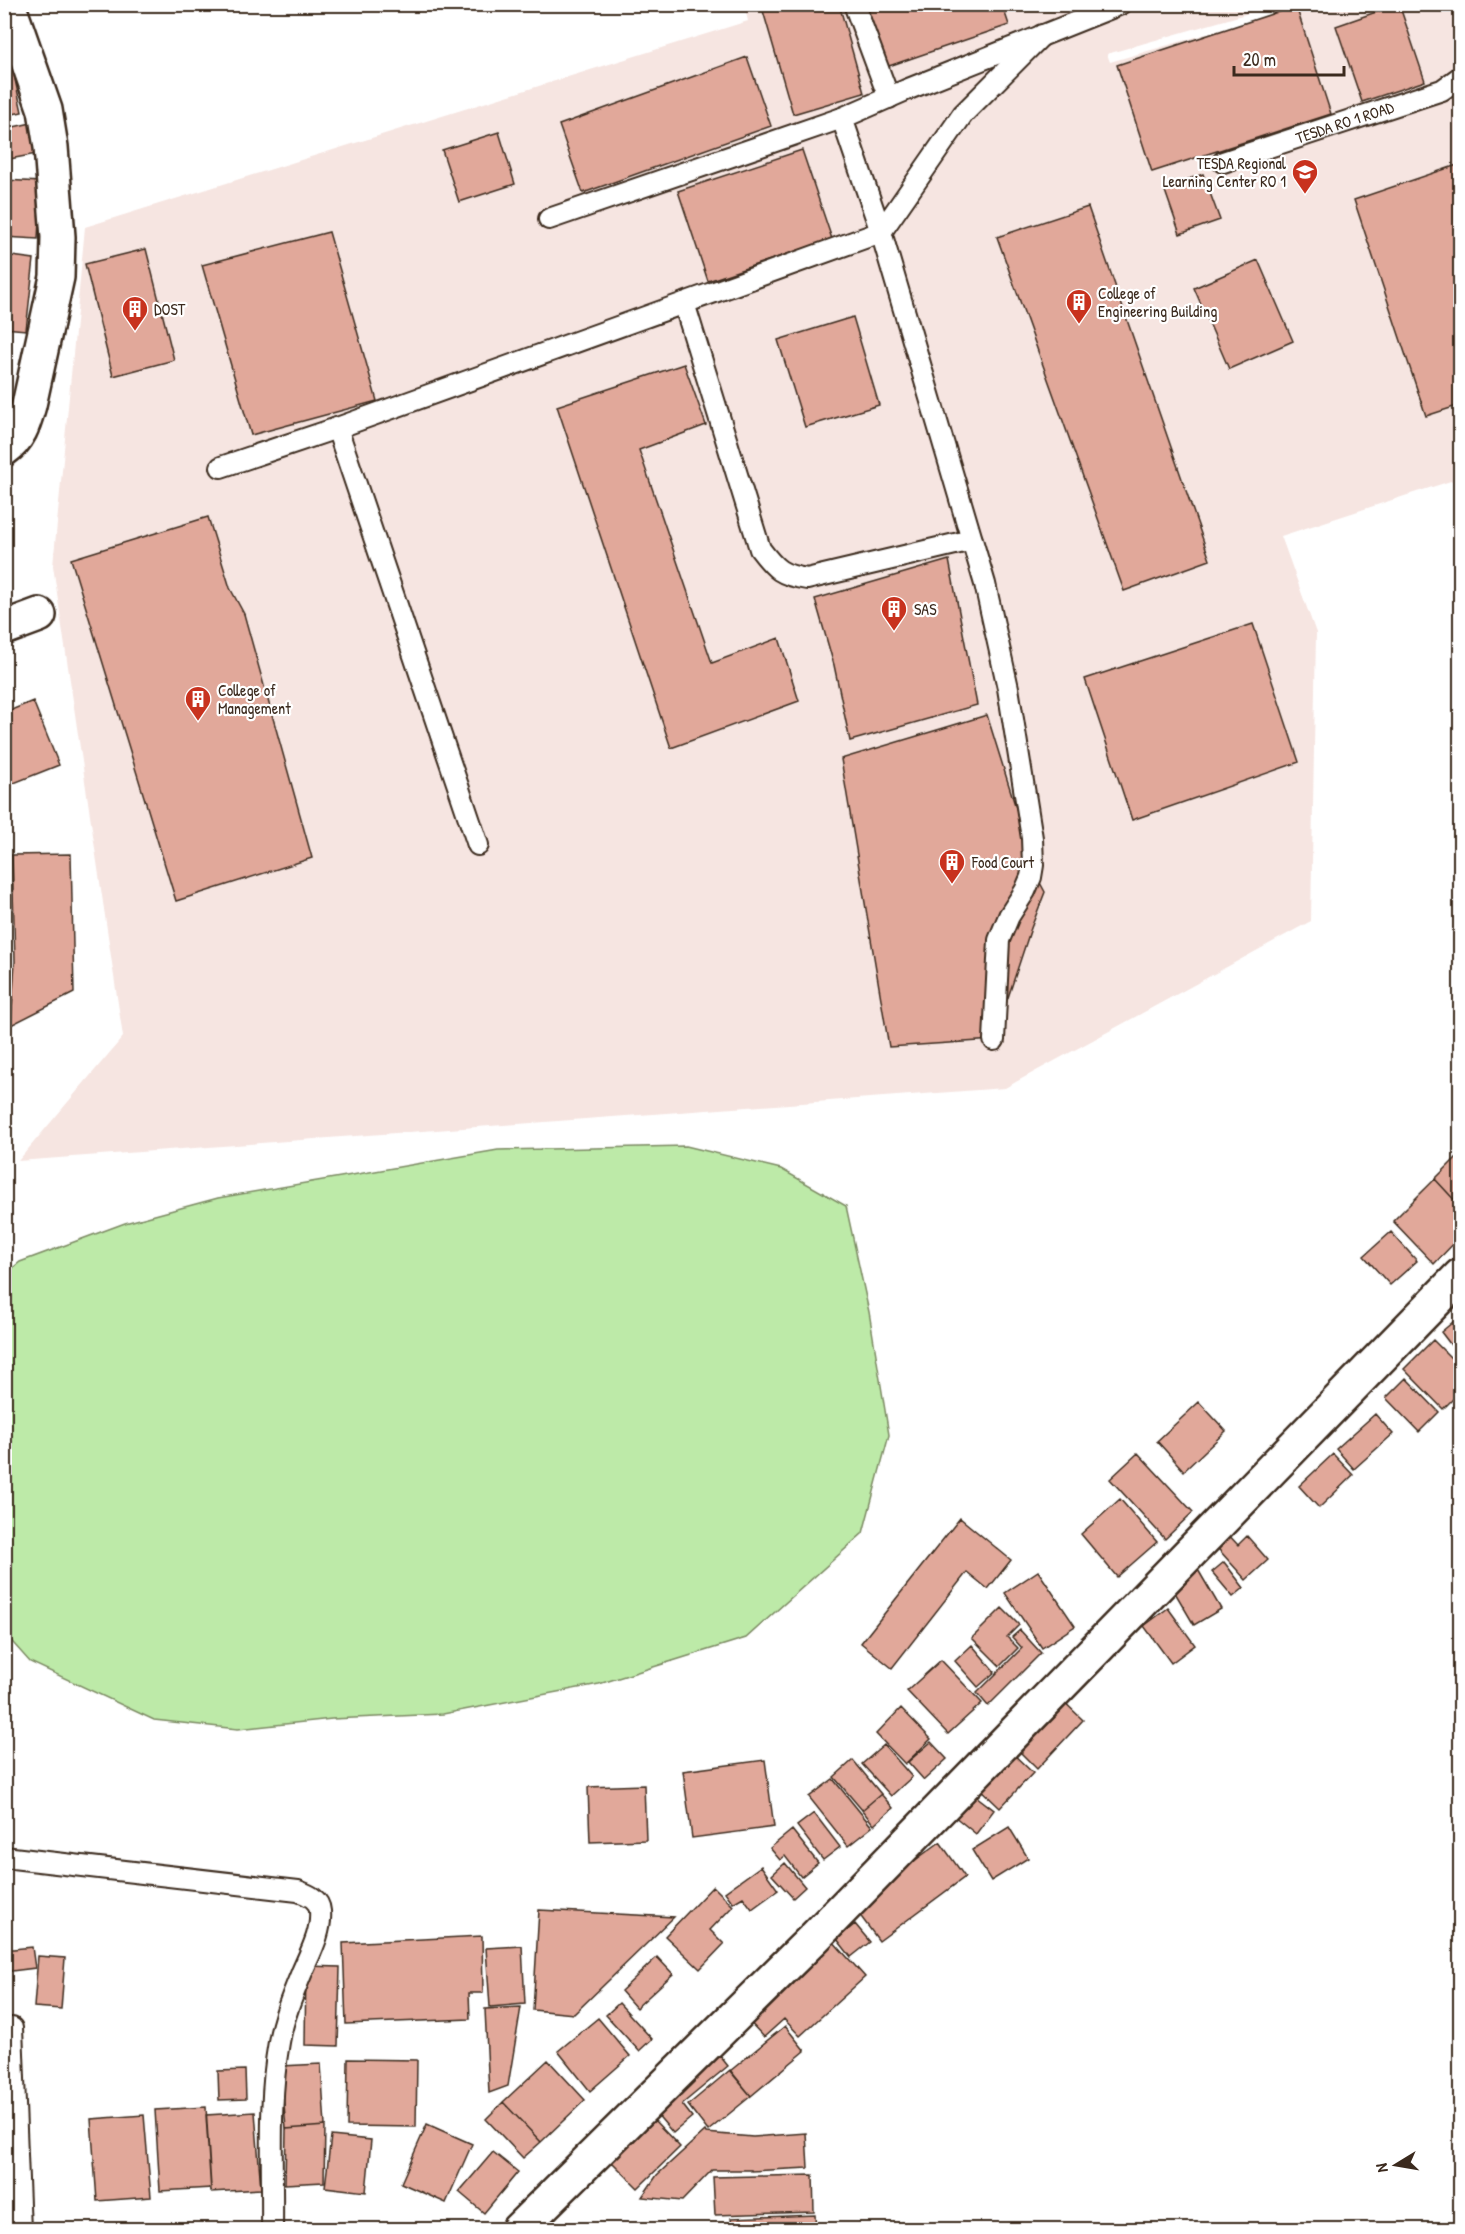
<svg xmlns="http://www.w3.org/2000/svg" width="1465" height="2234" font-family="'Patrick Hand',sans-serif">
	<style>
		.built { fill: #f6e5e1 }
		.green { fill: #bdeaa8; stroke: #7c8a63; stroke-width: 1.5 }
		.building { fill: #e1a89a; stroke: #3b2a1e; stroke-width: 1.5 }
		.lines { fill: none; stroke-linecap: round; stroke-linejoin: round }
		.service-casing { stroke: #3b2a1e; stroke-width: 24 }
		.minor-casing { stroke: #3b2a1e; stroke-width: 38 }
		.service { stroke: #fff; stroke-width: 20 }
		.minor { stroke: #fff; stroke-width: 33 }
		.labels { text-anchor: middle; stroke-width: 4.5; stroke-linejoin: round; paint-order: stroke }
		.street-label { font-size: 16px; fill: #3b2a1e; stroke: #fff }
		.poi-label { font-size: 16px; fill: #3b2a1e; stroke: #fff; text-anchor: start }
	</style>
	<rect width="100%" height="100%" fill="#fff"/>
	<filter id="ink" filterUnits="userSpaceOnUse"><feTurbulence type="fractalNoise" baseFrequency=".0167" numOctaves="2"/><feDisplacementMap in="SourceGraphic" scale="12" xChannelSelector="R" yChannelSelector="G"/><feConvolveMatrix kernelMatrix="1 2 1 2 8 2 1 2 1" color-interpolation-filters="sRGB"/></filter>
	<g filter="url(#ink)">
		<!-- built -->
		<path class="built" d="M744,5H1277L1107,54L1110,62L1306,5H1460V478L1281,536L1316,633L1311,921L1005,1088L18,1161L123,1037L53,566L85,227L748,21Z"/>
		<!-- green -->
		<path class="green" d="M686,1146L781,1169L846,1206L869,1312L889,1435L863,1533L746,1638L599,1684L443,1714L332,1719L238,1729L154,1720L30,1662L5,1634L4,1275L20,1262L125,1223L218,1198L498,1150Z"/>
		<!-- building -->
		<path class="building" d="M761,4H839L864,93L793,114Z
			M864,4H1002L1009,25L886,67Z
			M1399,4L1425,81L1362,102L1336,26Z
			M1296,6L1331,114L1152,172L1117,65Z
			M747,57L771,126L583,193L559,125Z
			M11,61L22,112L4,116V63Z
			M36,122L42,153L4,160V129Z
			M499,132L515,184L459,202L442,150Z
			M802,150L832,239L708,281L678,191Z
			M1460,164V405L1426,416L1354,200Z
			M1203,174L1220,220L1180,234L1164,188Z
			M4,180L41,182L38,239L4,237Z
			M1088,207L1210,560L1124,591L997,237Z
			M329,232L377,401L251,435L202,265Z
			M146,249L174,360L113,376L85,264Z
			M4,255L34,259L26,330L4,328Z
			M1258,260L1293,341L1229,369L1194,288Z
			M853,317L879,405L805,427L778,340Z
			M684,364L706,425L639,450L712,663L779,638L799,701L671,748L557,406Z
			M4,369L10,412L4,413Z
			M208,517L230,588L244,614L312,858L176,901L71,559Z
			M949,560L977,705L850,741L834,665L815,599Z
			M1253,624L1299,762L1132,820L1085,679Z
			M33,701L59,765L4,787V713Z
			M987,715L1038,879L1045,892L1031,928L994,1040L889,1047L841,759Z
			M71,854L74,993L11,1025L15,961L12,855Z
			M1460,1154V1206L1435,1179Z
			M1435,1179L1460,1206V1237L1434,1264L1393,1221Z
			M1391,1232L1417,1261L1390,1285L1364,1256Z
			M1460,1316V1357L1441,1332Z
			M1433,1340L1460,1367V1392L1443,1409L1404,1369Z
			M1406,1378L1439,1412L1419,1432L1386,1398Z
			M1199,1402L1226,1431L1184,1471L1157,1441Z
			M1375,1414L1393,1434L1354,1469L1336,1449Z
			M1138,1453L1193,1512L1165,1539L1110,1479Z
			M1333,1454L1353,1475L1319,1508L1299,1486Z
			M1120,1499L1157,1542L1117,1577L1081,1534Z
			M960,1518L1011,1560L988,1589L967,1572L892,1668L861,1643Z
			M1225,1531L1238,1545L1247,1536L1268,1560L1246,1580L1212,1542Z
			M1224,1562L1244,1588L1233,1597L1212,1572Z
			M1197,1568L1221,1609L1194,1625L1170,1584Z
			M1038,1571L1075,1626L1042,1648L1005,1593Z
			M1002,1608L1019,1625L1007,1637L1018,1648L1000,1666L972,1638Z
			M1168,1608L1195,1645L1171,1663L1144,1626Z
			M1020,1630L1041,1653L988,1706L977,1693L1022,1648L1012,1637Z
			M972,1645L995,1672L978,1687L955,1661Z
			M941,1660L982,1703L948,1734L907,1691Z
			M1057,1695L1083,1720L1037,1769L1011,1743Z
			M901,1708L931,1739L905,1764L876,1734Z
			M931,1742L947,1759L924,1780L908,1762Z
			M884,1745L912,1777L891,1796L862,1764Z
			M1008,1749L1033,1773L1000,1808L975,1784Z
			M765,1760L774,1827L692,1838L683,1771Z
			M853,1760L881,1794L862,1810L834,1777Z
			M833,1779L872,1827L848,1846L809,1797Z
			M644,1785L646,1840L590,1842L588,1787Z
			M972,1793L994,1810L976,1834L954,1816Z
			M881,1794L893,1808L874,1825L862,1810Z
			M814,1813L840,1847L823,1860L797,1826Z
			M1009,1827L1028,1858L991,1881L972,1850Z
			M792,1830L818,1863L801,1877L785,1856L780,1860L770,1848Z
			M940,1842L965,1877L879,1941L853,1906Z
			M785,1863L805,1887L793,1898L772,1875Z
			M761,1866L778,1890L752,1909L743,1897L733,1903L725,1892Z
			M713,1886L733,1906L710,1930L724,1944L700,1969L665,1936Z
			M539,1910L578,1912L674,1917L574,2014L533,2010Z
			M855,1924L870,1942L851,1957L837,1939Z
			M482,1936L483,1993H469L470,2019L346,2024L343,1943Z
			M831,1939L865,1977L800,2036L784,2019L764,2037L744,2016Z
			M522,1946L525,2004L490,2007L486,1948Z
			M32,1947L35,1968L4,1972V1950Z
			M38,1956L65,1958L61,2009L34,2007Z
			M657,1957L673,1974L636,2008L621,1991Z
			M306,1966L340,1967L338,2046L305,2045Z
			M619,2003L652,2039L639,2051L606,2015Z
			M521,2007L508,2086L489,2093L485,2009Z
			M598,2018L630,2056L590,2091L558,2051Z
			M785,2026L805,2051L751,2096L730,2071Z
			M716,2051L728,2066L682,2104L692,2117L673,2133L650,2106Z
			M348,2059L417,2060L416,2127L347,2126Z
			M548,2060L585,2100L541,2142L503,2102Z
			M321,2064L325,2126L286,2129L281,2066Z
			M245,2070L246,2099L219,2100L218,2071Z
			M730,2070L751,2096L708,2131L688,2105Z
			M503,2102L541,2142L523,2158L486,2119Z
			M206,2107L211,2188L160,2191L155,2110Z
			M255,2112L261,2189L211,2192L206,2115Z
			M144,2115L151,2197L97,2201L91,2119Z
			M653,2119L680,2147L638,2188L611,2161Z
			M427,2124L472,2144L446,2203L401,2183Z
			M325,2126L324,2182L285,2184L286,2129Z
			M705,2131L706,2133L753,2137L806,2133L808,2168L751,2171V2170H712L682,2201L642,2197L657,2175Z
			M331,2136L371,2140L366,2192L325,2187Z
			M493,2152L518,2172L484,2213L459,2192Z
			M813,2175L814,2212L715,2215L713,2177Z
			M815,2215L816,2230H732L731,2218Z"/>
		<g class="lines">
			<!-- service casing -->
			<g class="service-casing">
				<g id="service">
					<path d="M854,4L889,98"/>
					<path d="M842,118L881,232L985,584L1008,688L1032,838L1033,865L1031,877L1025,891L1009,916L999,940L994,1040"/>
					<path id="s1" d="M1223,162L1442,90L1460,77"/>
					<path d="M549,219L842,118L906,90L1121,4"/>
					<path d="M684,303L760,549C776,570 781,575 807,579L972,540"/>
					<path d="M337,428L478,845"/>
					<path d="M221,467L337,428L881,232L963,114L1042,35"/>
					<path d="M4,1857L298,1891C309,1895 319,1899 320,1911C322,1932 310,1953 302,1972C293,1994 283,2018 279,2042C268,2103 273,2167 272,2230"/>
					<path d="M12,2028L20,2230"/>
				</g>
			</g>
			<!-- minor casing -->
			<g class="minor-casing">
				<path id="minor" d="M4,449C20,438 24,422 29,405L57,277L58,237L51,147L45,110L8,4
					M4,628L39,615
					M518,2230L815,1937L1460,1276"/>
			</g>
			<!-- service -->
			<use href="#service" class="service"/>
			<!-- minor -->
			<use href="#minor" class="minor"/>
		</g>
	</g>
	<!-- icons -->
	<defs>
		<g id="school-pin" transform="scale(1.35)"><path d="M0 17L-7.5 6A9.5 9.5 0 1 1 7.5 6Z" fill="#c8321e" stroke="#fff"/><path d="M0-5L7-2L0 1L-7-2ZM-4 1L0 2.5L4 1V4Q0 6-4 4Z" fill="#fff"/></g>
		<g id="building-pin" transform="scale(1.35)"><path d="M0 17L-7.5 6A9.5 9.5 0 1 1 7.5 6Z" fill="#c8321e" stroke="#fff"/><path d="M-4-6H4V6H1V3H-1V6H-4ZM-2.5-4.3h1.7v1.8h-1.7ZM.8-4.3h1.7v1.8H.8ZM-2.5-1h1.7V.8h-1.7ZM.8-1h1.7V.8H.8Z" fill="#fff"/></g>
	</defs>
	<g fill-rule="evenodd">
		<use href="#school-pin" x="1305" y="172"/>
		<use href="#building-pin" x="1079" y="302"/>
		<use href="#building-pin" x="135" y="309"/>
		<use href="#building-pin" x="894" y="609"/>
		<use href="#building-pin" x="198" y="699"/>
		<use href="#building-pin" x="952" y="862"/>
	</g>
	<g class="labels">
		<!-- street labels -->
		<g class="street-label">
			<text dy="6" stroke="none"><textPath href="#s1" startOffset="128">TESDA RO 1 ROAD</textPath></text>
		</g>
		<!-- poi labels -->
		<g class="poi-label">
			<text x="1286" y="169" text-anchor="end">TESDA Regional<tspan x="1286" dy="18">Learning Center RO 1</tspan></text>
			<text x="1098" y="299">College of<tspan x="1098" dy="18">Engineering Building</tspan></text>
			<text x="154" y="315">DOST</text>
			<text x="914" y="615">SAS</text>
			<text x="218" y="696">College of<tspan x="218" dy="18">Management</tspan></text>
			<text x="972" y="868">Food Court</text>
		</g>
	</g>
	<!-- margin -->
	<rect width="1465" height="2234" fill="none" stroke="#fff" stroke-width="24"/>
	<rect x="12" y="12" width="1441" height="2210" fill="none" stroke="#3b2a1e" stroke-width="2" filter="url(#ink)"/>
	<!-- north arrow -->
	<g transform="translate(1396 2165) rotate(259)" stroke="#ffffff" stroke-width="4.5" paint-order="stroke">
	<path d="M0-4.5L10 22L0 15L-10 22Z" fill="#3b2a1e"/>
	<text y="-9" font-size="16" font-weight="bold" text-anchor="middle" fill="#3b2a1e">N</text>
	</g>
	<!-- scale -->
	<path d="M1234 66v9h110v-9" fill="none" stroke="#3b2a1e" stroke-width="3"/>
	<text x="1243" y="66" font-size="18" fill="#3b2a1e" stroke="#ffffff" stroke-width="4.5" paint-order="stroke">20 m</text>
</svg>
